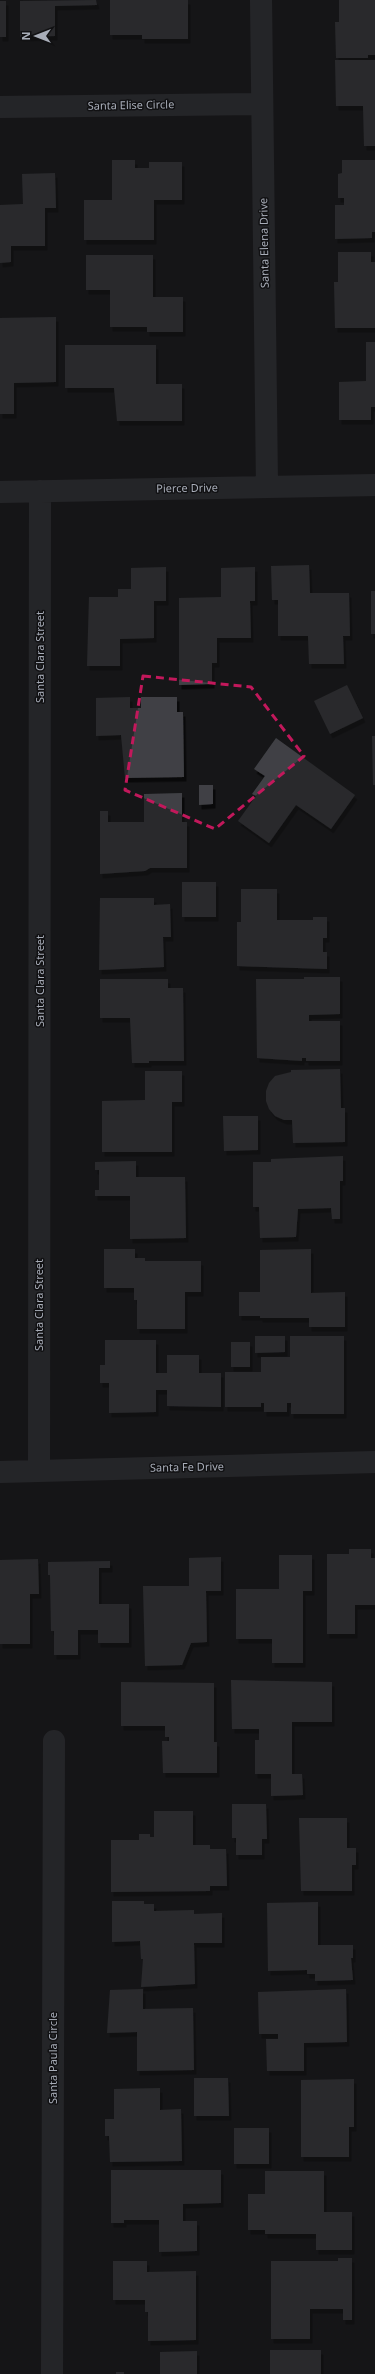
<svg xmlns="http://www.w3.org/2000/svg" width="375" height="2374" font-family="'Noto Sans',sans-serif">
	<style>
		.building { fill: #404145; filter: url(#shadow) }
		.lines { fill: none; stroke-linecap: round; stroke-linejoin: round }
		.minor { stroke: #37383d; stroke-width: 22 }
		.marked { fill: none; stroke: #c2185b; stroke-width: 3; stroke-dasharray: 8 5; stroke-linejoin: round }
		.labels { text-anchor: middle; stroke-width: 3; stroke-linejoin: round; paint-order: stroke }
		.street-label { font-size: 11px; fill: #a8adb8; stroke: #111113 }
	</style>
	<defs>
		<filter id="shadow"><feDropShadow dx="2.5" dy="4.5" stdDeviation="0" flood-color="#0009"/></filter>
	</defs>
	<rect width="100%" height="100%" fill="#161618"/>
	<!-- building -->
	<path class="building" d="M96,0L97,5L55,6V36L20,37V1Z
		M110,0H188V39H142V35H110Z
		M339,0H375V55H368V58H336L335,22H339Z
		M0,1H6V37H0Z
		M335,60H375V146H364L363,106H336Z
		M112,160H135V168H149V162H182V200H154V240H84V200H112Z
		M342,160H375V232H372V238L335,239V205H344V198H338V174L342,173Z
		M55,173L56,208H45V246H11V262L0,263V205L23,204L22,174Z
		M338,252H371V262H375V328H335L334,282H338Z
		M86,255H153V297H183V332H147V327H110V290H86Z
		M56,317V382L14,383V414H0V318Z
		M366,342H375V407H371V420H339V382L366,381Z
		M65,345H156V384H182V421H117L114,388H65Z
		M309,565L310,593H349L350,636H343L344,664H309L308,636H278V600H272L271,566Z
		M166,567V601H154V638L120,639V666H87L89,597H118V589H131V568Z
		M255,567V601H250L251,638H217V663H212V684L179,685V598L221,597V568Z
		M371,591H375V634H371Z
		M347,685L363,718L330,734L314,701Z
		M130,697V708H141V697H177V712H183L184,777L125,778L121,735L96,736V698Z
		M372,736H375V785H373Z
		M276,738L355,795L331,829L296,805L269,843L238,821L256,796L252,794L265,776L254,769Z
		M199,785H213V804L199,805Z
		M182,793V822H187V868H150L145,871L100,874V811H108V822H144V794Z
		M182,882H216V917H182Z
		M241,889H277V920H313V917H327V938H323V952H327V969L237,966V922H241Z
		M100,898H154V905L170,904L171,937H163L164,967L99,970Z
		M304,977H340V1014L309,1015V1021H340V1061H306V1058H302V1061L257,1058L256,979H304Z
		M100,979H168V988H183L184,1061H149V1063H132L130,1018H100Z
		M340,1069L341,1108H345V1142L293,1143L292,1120H284L275,1116L269,1109L266,1101V1091L269,1083L275,1076L291,1072V1070Z
		M145,1071H182V1102H172V1152H102V1101L145,1100Z
		M223,1116H258V1150L224,1151Z
		M343,1156V1181H340V1219H332L331,1208L298,1209L296,1237L260,1238L259,1207H253V1162H271V1159Z
		M136,1161V1177H185L186,1238L130,1239V1196H95V1190H99V1170H95V1162Z
		M104,1249H135V1258H145V1261H201V1292H185V1329H137V1300H134V1288H104Z
		M311,1249V1293L345,1292V1327H309V1318H260V1316H239V1292H260V1250Z
		M255,1336H285V1352L255,1353Z
		M290,1336H344V1414H291V1403H287V1412H264V1403H261V1407H225V1372H261V1357H290Z
		M105,1340H156V1373H167V1355H199V1373H221V1407L167,1406V1390H156V1412L109,1413V1383H100V1365H105Z
		M231,1342H250V1367H231Z
		M349,1549H371V1558H375V1605H355V1634H327V1554H349Z
		M279,1555H312V1591H303V1663H272V1639H236V1589H279Z
		M221,1557V1591H206L207,1642L191,1643L182,1665L145,1666L143,1586H189V1558Z
		M38,1559L39,1594H30V1644H0V1560Z
		M110,1561V1568H99V1604H129V1643H98V1630H78V1655H54V1631H51L50,1575H48V1562Z
		M231,1680L332,1682V1722H292V1774H302L303,1795L271,1796V1774H255V1740H259V1729H232Z
		M121,1682L214,1683V1742H217V1773H163L162,1741H169V1737H165V1726H121Z
		M232,1804H266L267,1839H262V1855H236V1838H232Z
		M154,1811H193V1845H210V1849H226L227,1886H210V1891L111,1892V1840H139V1834H150V1837H154Z
		M299,1818H347V1848H356V1865H352V1891H301Z
		M112,1901H144V1904H154V1911L194,1910V1914L222,1913V1943H194L195,1984L141,1987L143,1959H141L140,1941L112,1942Z
		M318,1902V1945H353V1958H351L353,1980L315,1981V1974H307V1970L268,1971L267,1903Z
		M143,1989V2009L193,2008L194,2070L137,2071V2032L107,2033L110,1990Z
		M346,1989L347,2042L304,2043V2071H267L266,2039H278V2034H259L258,1992Z
		M194,2078H228L229,2116H194Z
		M354,2079V2127H349V2157H301V2080Z
		M160,2088V2110L181,2109L182,2161L110,2162L109,2136H105V2119H114V2089Z
		M234,2128H269V2164H234Z
		M111,2170H221V2203L183,2204V2221H197V2251L159,2252V2220H124V2223H111Z
		M265,2171H324V2212H352V2250H316V2234H265V2230H248V2194H265Z
		M338,2258H352V2320H343V2309H310V2339H271V2261H338Z
		M113,2261H147V2272L196,2271V2340L148,2341V2312H145V2300H113Z
		M270,2350H321V2374H270Z
		M197,2351V2374H160V2352Z
		M116,2372H124V2374H116Z"/>
	<g class="lines">
		<!-- minor -->
		<path class="minor" d="M261,0L267,486
			M0,107L262,104
			M0,492L375,485
			M39,1471L40,491
			M0,1472L375,1462
			M52,2374L54,1741"/>
	</g>
	<!-- marked area -->
	<path d="M0 0H375V2374H0ZM143,676L251,687L304,756L215,829L125,790Z" fill="#161618" fill-opacity=".55" fill-rule="evenodd"/>
	<path class="marked" d="M143,676L251,687L304,756L215,829L125,790Z"/>
	<g class="labels">
		<!-- street labels -->
		<g class="street-label">
			<text transform="translate(131 105) rotate(-1)" y="4">Santa Elise Circle</text>
			<text transform="translate(264 243) rotate(-91)" y="4">Santa Elena Drive</text>
			<text transform="translate(187 488) rotate(-1)" y="4">Pierce Drive</text>
			<text transform="translate(40 657) rotate(-90)" y="4">Santa Clara Street</text>
			<text transform="translate(40 981) rotate(-90)" y="4">Santa Clara Street</text>
			<text transform="translate(39 1305) rotate(-90)" y="4">Santa Clara Street</text>
			<text transform="translate(187 1467) rotate(-1)" y="4">Santa Fe Drive</text>
			<text transform="translate(53 2058) rotate(-90)" y="4">Santa Paula Circle</text>
		</g>
	</g>
	<!-- north arrow -->
	<g transform="translate(36 36) rotate(270)" stroke="#111113" stroke-width="3" paint-order="stroke">
	<path d="M0-3L7 15L0 10L-7 15Z" fill="#a8adb8"/>
	<text y="-6" font-size="11" font-weight="bold" text-anchor="middle" fill="#a8adb8">N</text>
	</g>
</svg>
